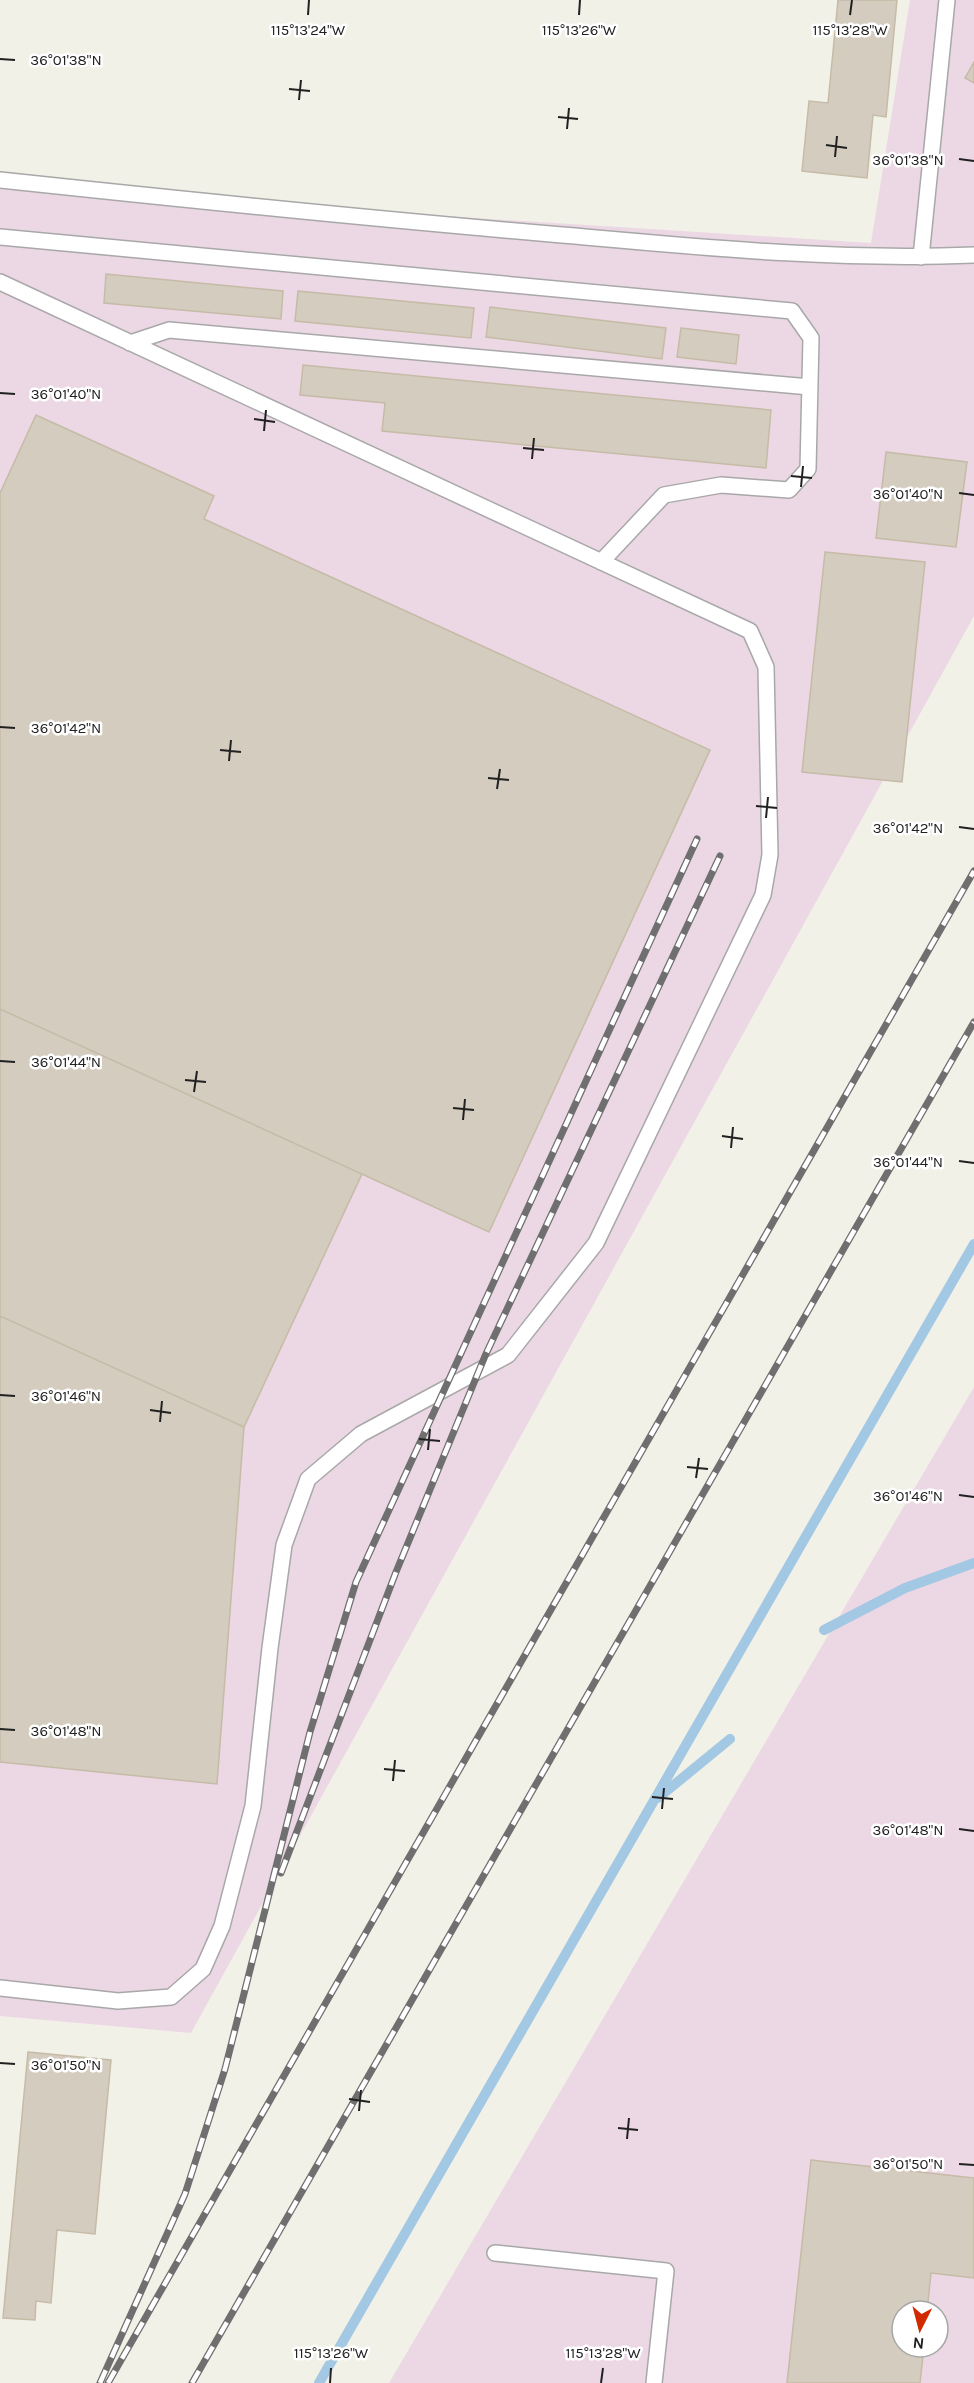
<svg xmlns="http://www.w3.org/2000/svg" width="974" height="2383" font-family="Karla,sans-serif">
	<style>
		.industrial { fill: #ecd8e4; fill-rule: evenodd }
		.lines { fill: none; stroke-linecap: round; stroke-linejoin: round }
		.stream { stroke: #a3c8e4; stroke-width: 10 }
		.building { fill: #d3ccbf; stroke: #c6bba7; stroke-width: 1.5 }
		.service-casing { stroke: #a8a8a8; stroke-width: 18 }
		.service { stroke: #fff; stroke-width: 15 }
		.rail-casing { stroke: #6f6f6f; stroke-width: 7 }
		.rail { stroke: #fff; stroke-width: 4.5; stroke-dasharray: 14; stroke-linecap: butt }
		.ticks { fill: none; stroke: #212121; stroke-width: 2 }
		.ticks-label { font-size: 15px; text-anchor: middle; fill: #212121; stroke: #fff; stroke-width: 5; stroke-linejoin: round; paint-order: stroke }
	</style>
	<rect width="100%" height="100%" fill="#f2f1e7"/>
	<!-- industrial -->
	<path class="industrial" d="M910,0H974V616L191,2033L0,2016V188L871,243Z
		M974,1387V2383H389ZM902,2311H938V2347H902Z"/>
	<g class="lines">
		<!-- stream -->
		<path class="stream" d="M824,1630L905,1588L974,1563
			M658,1798L730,1739
			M319,2383L974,1244"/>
	</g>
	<!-- building -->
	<path class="building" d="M838,0H897L886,117L873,115L867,178L802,171L809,101L828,103Z
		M974,62V83L965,78Z
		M106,274L283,291L281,319L104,303Z
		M298,291L474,308L471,338L295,321Z
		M490,307L666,328L662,359L486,337Z
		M681,328L739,335L736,364L677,357Z
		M303,365L771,410L766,468L382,431L385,403L300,395Z
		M36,415L214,496L204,519L710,750L489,1232L0,1009V493Z
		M886,452L967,462L956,547L876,538Z
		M825,552L925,562L902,782L802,772Z
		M0,1009L362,1174L244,1427L0,1316Z
		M0,1316L244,1427L217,1784L0,1762Z
		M28,2052L111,2060L95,2234L57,2230L51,2303L36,2301L35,2320L3,2318Z
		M811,2160L974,2178V2278L931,2273L927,2311H902V2347H924L920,2383H787Z"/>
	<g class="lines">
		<!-- service casing -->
		<g class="service-casing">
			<path id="service" d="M0,180C187,200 375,219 562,235C699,247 836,261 974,255
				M0,237L792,311L811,338L808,469L789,490L721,485L664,495L601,562
				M921,257L947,0
				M0,282L750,631L766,667L770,855L763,895L596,1243L508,1355L361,1434L308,1479L284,1545L270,1648L253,1806L222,1926L203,1969L171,1997L118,2001L0,1988
				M130,343L169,330L810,387
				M495,2253L666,2271L654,2383"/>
		</g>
		<!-- service -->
		<use href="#service" class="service"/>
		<!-- rail casing -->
		<g class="rail-casing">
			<path id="rail" d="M281,1873L396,1572L485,1356L720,856
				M100,2383L185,2194L225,2069L310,1732L356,1582L697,839
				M108,2383L974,871
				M192,2383L974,1022"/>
		</g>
		<!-- rail -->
		<use href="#rail" class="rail"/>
	</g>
	<!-- ticks -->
	<path class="ticks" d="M308,15L309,0M579,15L580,0M850,15L852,0M0,59L15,60M289,89L310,91M299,100L301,80M558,117L578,119M567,129L569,108M826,145L847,148M835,157L837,136M959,159L974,161M0,393L15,394M254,419L275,422M264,431L266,410M523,448L544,450M532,459L534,438M791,476L812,478M801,487L803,466M959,493L974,495M0,727L15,728M220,750L241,752M229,761L231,740M488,778L509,780M497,789L500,769M756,806L777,808M766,818L768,797M959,827L974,829M0,1061L15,1062M185,1080L206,1082M194,1092L197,1071M453,1108L474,1110M463,1120L465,1099M722,1136L743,1139M731,1148L733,1127M959,1161L974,1163M0,1395L15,1396M150,1410L171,1413M160,1422L162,1401M419,1439L440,1441M428,1450L430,1429M687,1467L708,1469M696,1478L699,1458M959,1495L974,1497M0,1729L15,1730M384,1769L405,1771M393,1781L395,1760M652,1797L673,1799M662,1809L664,1788M959,1829L974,1831M0,2063L15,2064M349,2099L370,2102M359,2111L361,2090M618,2128L638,2130M627,2139L629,2118M959,2164L974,2165M330,2383L331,2368M601,2383L603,2368"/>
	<g class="ticks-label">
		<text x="308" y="35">115°13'24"W</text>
		<text x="579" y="35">115°13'26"W</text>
		<text x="850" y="35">115°13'28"W</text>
		<text x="66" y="65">36°01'38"N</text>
		<text x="908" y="165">36°01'38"N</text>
		<text x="66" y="399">36°01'40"N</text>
		<text x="908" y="499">36°01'40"N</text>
		<text x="66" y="733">36°01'42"N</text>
		<text x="908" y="833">36°01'42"N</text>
		<text x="66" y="1067">36°01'44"N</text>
		<text x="908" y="1167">36°01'44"N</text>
		<text x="66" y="1401">36°01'46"N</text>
		<text x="908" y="1501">36°01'46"N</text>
		<text x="66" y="1736">36°01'48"N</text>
		<text x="908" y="1835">36°01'48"N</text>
		<text x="66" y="2070">36°01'50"N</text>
		<text x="908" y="2169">36°01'50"N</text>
		<text x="331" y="2358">115°13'26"W</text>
		<text x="603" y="2358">115°13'28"W</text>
	</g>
	<!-- north arrow -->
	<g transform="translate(920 2329) rotate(186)"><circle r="28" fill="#ffffff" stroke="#a6a6a6" stroke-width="1.5"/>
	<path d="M0-4.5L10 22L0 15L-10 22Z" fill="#d22a00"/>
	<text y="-9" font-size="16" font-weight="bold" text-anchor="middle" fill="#212121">N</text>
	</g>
</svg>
